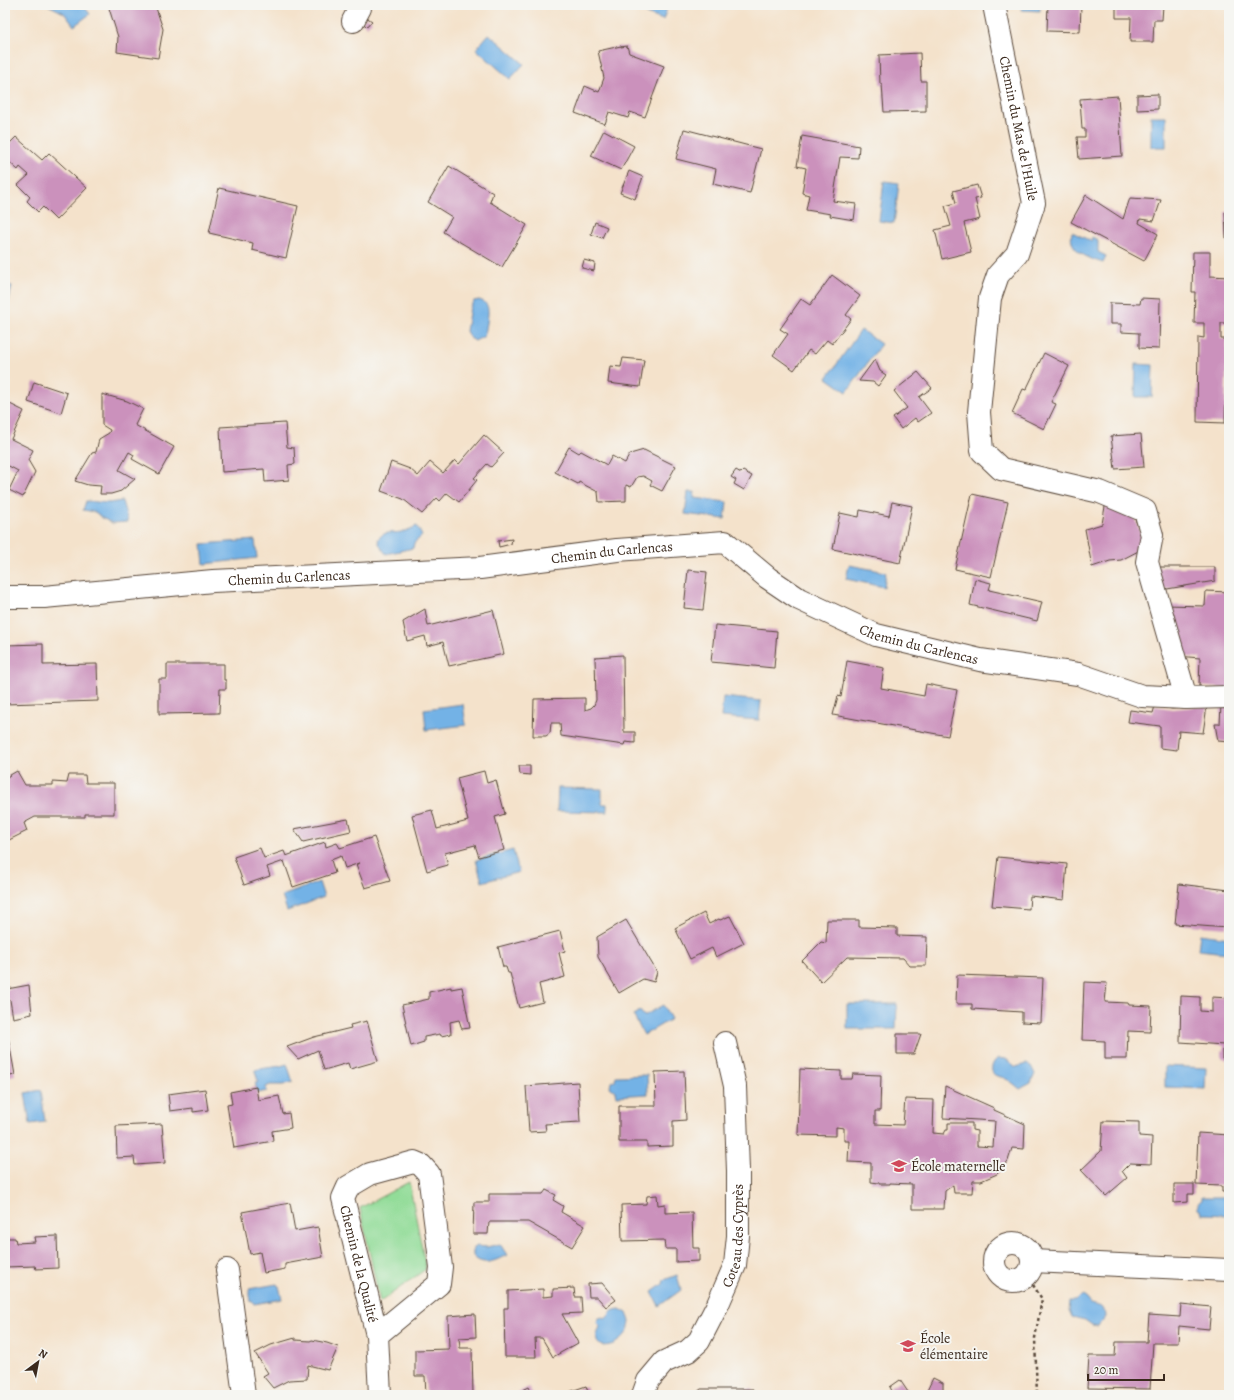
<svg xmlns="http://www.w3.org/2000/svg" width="1234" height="1400" font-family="Alegreya,serif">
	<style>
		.green { fill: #92dc98; stroke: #66835b }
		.water { fill: #73b2e6; stroke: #576e82 }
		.building { fill: #cb91bc }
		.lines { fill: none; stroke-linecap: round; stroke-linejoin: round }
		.minor-casing { stroke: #574638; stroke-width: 24 }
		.path { stroke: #574638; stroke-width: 2.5; stroke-dasharray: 3 3; stroke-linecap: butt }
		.minor { stroke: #fff; stroke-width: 22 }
		.labels { text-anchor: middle; stroke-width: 4; stroke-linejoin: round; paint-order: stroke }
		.street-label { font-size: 14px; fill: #3b2a1e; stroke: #f6f6f2 }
		.poi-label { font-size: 14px; fill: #3b2a1e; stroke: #f6f6f2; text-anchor: start }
	</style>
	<rect width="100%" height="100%" fill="#f6f6f2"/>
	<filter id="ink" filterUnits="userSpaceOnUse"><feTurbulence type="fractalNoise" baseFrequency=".025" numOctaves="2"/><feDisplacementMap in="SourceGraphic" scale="8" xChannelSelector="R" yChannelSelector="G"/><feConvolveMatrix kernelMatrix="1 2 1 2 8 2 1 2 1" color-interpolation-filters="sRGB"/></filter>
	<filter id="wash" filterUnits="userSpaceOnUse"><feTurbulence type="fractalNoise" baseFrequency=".012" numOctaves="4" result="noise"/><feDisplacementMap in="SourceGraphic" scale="16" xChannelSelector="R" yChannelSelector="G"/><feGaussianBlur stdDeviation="0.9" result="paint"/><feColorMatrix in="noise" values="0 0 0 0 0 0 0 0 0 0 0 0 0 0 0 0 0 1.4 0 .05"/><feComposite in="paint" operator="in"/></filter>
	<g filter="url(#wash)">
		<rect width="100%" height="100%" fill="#f4e2cb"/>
		<!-- green -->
		<path class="green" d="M409,1182L426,1269L380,1302L360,1208Z"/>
		<!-- water -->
		<path class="water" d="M48,5H83L90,14L74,26L64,13Z
			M649,5H668L663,20L646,14Z
			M1022,5H1040V11L1021,10Z
			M489,34L524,64L510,79L476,49Z
			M1151,116H1166V147H1151Z
			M884,181L899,183L894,223L879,221Z
			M1072,232L1091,241L1092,237L1098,240V252L1106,256L1103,263C1090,259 1067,251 1072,232Z
			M5,284L12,286L6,314H5Z
			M479,300C491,303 488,313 487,323C486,327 486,333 484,336C482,338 478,339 475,341L470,338L466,331L470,307L474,301Z
			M861,330L881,344L847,392L827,378Z
			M1136,364L1153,365L1152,397H1135Z
			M688,492H695L694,498L727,502L725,519L685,514Z
			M86,501L109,503L122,501L128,522L112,523L102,518L95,512L83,510Z
			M417,526L422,536L414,543L413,548L386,554L380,546L378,540C383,530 392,534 401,532C407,531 412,528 417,526Z
			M255,540L257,558L204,564L202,544Z
			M849,565L886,572L884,587L846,579Z
			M723,697L761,701L759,720L721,717Z
			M463,704L466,725L426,730L424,709Z
			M558,788L602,789V804H607V812L557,811Z
			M513,850L519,872L482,882L476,860Z
			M319,882L324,897L287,911L282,896Z
			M1200,934L1229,938L1228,953L1198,950Z
			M847,1004H897L896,1029H847Z
			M663,1005L671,1019L644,1035L633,1015L640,1011L644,1016Z
			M998,1058L1006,1059L1016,1067L1026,1064L1031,1066L1035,1074L1031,1083L1020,1089C1015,1085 1011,1081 1006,1079C1003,1077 1000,1077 997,1076C988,1073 992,1062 998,1058Z
			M287,1064L293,1082L283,1085H270L266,1087L267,1091L258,1093L255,1083L258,1082L255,1070C266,1067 276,1068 287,1064Z
			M1165,1066L1206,1068L1205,1089L1165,1087Z
			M647,1075L648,1094L616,1096L615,1091L610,1087L611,1082L615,1080L616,1076Z
			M41,1090L45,1122L30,1124L25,1093Z
			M1202,1197H1229V1215L1202,1214L1201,1211L1198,1209C1197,1205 1198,1202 1202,1200Z
			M500,1244L507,1255C495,1261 483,1267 473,1256V1249L477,1246L487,1247Z
			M677,1275L681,1290L659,1306L652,1292L663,1284L664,1280Z
			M277,1284L278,1286H279L282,1299L254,1304L253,1302H251L249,1289Z
			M1083,1296L1087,1299L1091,1304C1101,1307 1104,1304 1105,1317L1098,1326L1092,1325L1085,1320L1072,1317L1069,1310L1070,1301H1076L1079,1298Z
			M620,1309L627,1313C628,1316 630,1320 630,1322C628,1348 584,1357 600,1327L597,1323L599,1318L603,1317L605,1319C612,1314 609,1310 620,1309Z"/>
		<g id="blocks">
			<!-- building -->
			<path class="building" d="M108,5H155L163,29L158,58L117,52L118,37Z
				M1048,5H1081L1080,32L1047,31Z
				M1116,5H1163L1162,20H1154L1153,42H1130L1131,18H1116Z
				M366,17L372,21L367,27L362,22Z
				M621,46V47L627,46L629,53L664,66L645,117L630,112L628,118L609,112L605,124L575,113L585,86L599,92L604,78L598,51Z
				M920,53L921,81H926V111L884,112L882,84H880L879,55Z
				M1158,94V109L1137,110V95Z
				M1118,96L1122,156L1079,159L1077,137H1085V129H1082L1080,99Z
				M684,129L761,149L750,193L713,184L716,169L676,159Z
				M604,130L634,146L621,170L591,156Z
				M802,136L859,146L858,158L840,157L833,201L856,204L854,220L830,216L831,214L806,210L809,195L802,193L806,168L797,166Z
				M16,137L42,160L49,153L87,188L56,220L43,207L38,212L27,201L30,197L18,185L29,175L20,167L18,170L5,158V148Z
				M449,166L493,193L490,202L527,225L502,267L443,232L452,217L428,202Z
				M629,171L643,177L635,199L620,193Z
				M977,185L981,198L975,199L980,219L964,223L971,252L942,259L935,230L951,226L945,206L956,203L953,191Z
				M219,188L298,206L286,258L252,250L253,243L209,233Z
				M1086,195L1123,219L1130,198L1161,200L1154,221L1140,219L1139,223L1158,234L1144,261L1071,222Z
				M1225,212H1229V238H1226Z
				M595,222L607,227L602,238L591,234Z
				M1193,252H1210V276L1229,277V323H1221V339H1227L1225,423L1197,422L1198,337L1204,338V323H1194L1195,292H1192Z
				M584,260L595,263L594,271L582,268Z
				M832,275L860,296L846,315L851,319L832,344L827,340L815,354L809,350L794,370L773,355L788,334L780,329L801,299L810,305Z
				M1141,298L1160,299L1159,349L1139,348V333L1121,332V324H1110V303L1140,304Z
				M1044,353L1069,366L1051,402L1056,404L1044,429L1012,413L1023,389L1026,390Z
				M623,358L644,360L640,387L608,383L610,366L621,367Z
				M875,359L880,371L886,375L878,386L873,382L859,381Z
				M918,372L932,388L919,397L931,413L918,422L915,418L901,429L893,418L907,408L894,391Z
				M34,382L67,393L61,413L28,402Z
				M102,394L127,401L143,409L135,425L174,447L159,474L132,459L134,455L129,452L119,470L135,479L121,491L111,494H100L101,486L88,485L75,481L92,453L96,452L99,439L109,433L110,430L102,425Z
				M10,404L24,411L11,439L33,450L28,460L35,472L23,497L9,490L18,471L5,464V414Z
				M285,423L287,447L294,448L295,464L288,465L289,480L265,482L264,469L222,472L220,427Z
				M1141,434L1144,467L1115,469L1111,436Z
				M484,435L504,453L491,467L487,464L474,478L477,480L459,502L447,493L440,501L437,498L422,514L403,499L381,491L391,462L410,469L418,476L430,462L443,473L455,460L459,464Z
				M569,447L579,453L581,451L607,465L612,456L625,463L630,454L644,450L676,466L662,491L650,485L652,481L643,476L637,477L631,487L626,485V501L599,502L598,492L579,482L578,484L555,472Z
				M736,470L741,473L743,471L752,476L744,490L734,484L736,480L731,477Z
				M972,494L1008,502L991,577L955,569Z
				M1106,501L1133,514L1146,547L1121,560L1110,561L1092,567L1085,529L1102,524Z
				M892,502L912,506L900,563L833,549L840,513L859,517L860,510L889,516Z
				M512,539L511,544L499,547L498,541Z
				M1157,567H1215V581L1161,590Z
				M688,570L707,572L703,610L684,608Z
				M975,579L991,583L989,590L1042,602L1037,621L970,605Z
				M1206,591L1229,592V689L1199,686L1200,658L1177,656L1165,605L1205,606Z
				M425,609L428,626L493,610L504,654L449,666L443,642L427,646L425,636L407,641L403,622Z
				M715,625L777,631L774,668L711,662Z
				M43,644V665L97,664L98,701L5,704V645Z
				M623,655L624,732H635V743L625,742L624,745L561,736L560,723H551L550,733L546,736H533L534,699L585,698V710L591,708L594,705L596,700L595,657Z
				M847,661L884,668L881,688L924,696L926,684L957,690L948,736L833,715L838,696L841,697Z
				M167,664H224V680H226V689H220L219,713L159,714V679H167Z
				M1221,705H1229V742L1218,741L1215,724H1220Z
				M1155,706L1172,709L1207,706L1203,733L1179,731L1177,750L1160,748V726L1128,722L1130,710L1153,713Z
				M519,766H530V775L520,774Z
				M17,771L25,785H53V782L67,783L69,775H85L86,783H114V814H85V817H35L24,823L27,831L5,842V778Z
				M484,771L487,783L496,780L505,814L495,817L504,850L479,857L475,845L445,853L448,865L427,871L412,815L432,810L437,829L468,821L457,778Z
				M348,819L351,831L303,842L294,829Z
				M374,837L390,881L365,888L356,864L360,863L345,868L341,856L331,860L335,873L293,887L284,861L267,867L270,876L244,885L234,857L260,848L264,858L284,851L286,856L325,842L326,847L337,843L340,848Z
				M998,857L1067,864L1064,900L1030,896L1029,909L992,906Z
				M1179,884L1229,890V922H1228L1227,928L1175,924Z
				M704,913L709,924L719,919L720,920L730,916L744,943L716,957L712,948L690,959L675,928Z
				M626,920L657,972L654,982L643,979L619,993L598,957L597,937Z
				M827,920H859V927L897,928V936L927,937L926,966H910L903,958L847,957L821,982L802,961L821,942L826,943Z
				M560,931L565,951L559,953L565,977L539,984L543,1002L519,1008L510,973H508L506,967H503L498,947Z
				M957,975L1043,978L1041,1023L1022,1022V1012L972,1009V1004H956Z
				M1084,982L1107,983L1105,1002L1128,1003L1129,1005L1151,1006L1150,1032L1128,1031L1127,1059H1105V1041L1082,1040Z
				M29,985L32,1014L13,1018L10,1000L5,1001V993L7,989Z
				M451,987V989L462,987L470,1028L462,1029L459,1020L450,1022L451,1034L441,1036L440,1034L424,1037V1042L411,1046L402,1005L429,999V992Z
				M1181,996L1200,997V1011L1212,1012V997L1229,998V1060L1222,1059V1050L1224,1051V1045L1180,1042Z
				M5,1020L15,1075L5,1077Z
				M367,1021L378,1061L350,1069L348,1063L324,1070L318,1050L298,1059L287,1047L314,1037L351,1028L350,1025Z
				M897,1034H921L914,1054H897Z
				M800,1069L841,1071V1079H852L853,1074L881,1075L880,1111H875V1124L903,1125L905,1099L934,1100L933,1133L944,1134L946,1130H948V1123H972V1130L977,1131V1146L993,1147L995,1121L943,1118L945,1086L994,1108V1110L1025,1124L1024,1149L1012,1148L1008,1161L997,1174L981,1181H973L972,1193H954L953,1185L945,1191L944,1209H912V1184L889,1183V1184H879V1183L871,1182V1163L848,1162L849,1141H844V1128L836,1127V1136L798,1135Z
				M684,1071L686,1120L673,1121V1146L647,1147V1142H619V1106H656L655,1072Z
				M578,1082L580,1122L545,1124L546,1131L529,1132L526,1086Z
				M256,1087L258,1100L279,1096L283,1114L289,1113L291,1128L272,1131L273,1141L234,1148L227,1105L232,1104L230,1092Z
				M205,1089L208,1110L193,1112V1108L170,1111L168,1094Z
				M1103,1121L1139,1122V1136L1152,1137L1151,1164L1130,1163L1122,1171L1127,1178L1106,1196L1081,1170L1101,1151Z
				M162,1124L165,1163L135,1165L134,1157L117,1158L116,1126Z
				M1198,1133L1229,1135V1192H1222V1186L1196,1185Z
				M1174,1184H1194V1194H1188V1202L1174,1203Z
				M546,1190L556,1195L553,1200L563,1206L561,1212L585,1226L572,1247L528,1222H489L488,1234H473L474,1202H489V1194H543Z
				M657,1195L658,1205L665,1204V1213L692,1212L693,1248H699V1261L676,1262V1249H665L664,1240L622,1241L621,1205L646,1204L647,1196Z
				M290,1203L295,1231L318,1227L323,1257L285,1264V1269L264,1273L260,1252L250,1254L242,1212Z
				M57,1236L58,1268L36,1269L35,1266L5,1267V1238H15L16,1243L35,1242L34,1237Z
				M602,1283L616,1300L606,1307L597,1297H589L588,1284Z
				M574,1288L575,1297H581L582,1313L562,1314L578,1343L553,1357L542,1338H535L536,1357H505L504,1308H508V1291L543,1289V1297L553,1296V1289Z
				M1181,1304L1211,1307L1209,1329L1179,1326L1178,1343H1153L1150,1389L1087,1388L1089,1356H1115L1116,1342H1147L1149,1315L1180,1317Z
				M475,1314L476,1337L459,1338L460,1348H472L473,1395H426L425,1376H415V1350L449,1349L448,1316Z
				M295,1338V1340L310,1341L312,1340L327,1343L338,1347L328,1370L308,1365L307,1379L289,1380L273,1388L263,1376L268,1373L255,1353L271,1345Z
				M933,1378L943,1383V1395H925Z
				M900,1380L910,1395H894L890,1387Z
				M586,1386L589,1395H560Z
				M529,1387L533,1395H513Z
				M701,1389H753V1395H693Z"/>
		</g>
	</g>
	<g filter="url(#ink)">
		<use href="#blocks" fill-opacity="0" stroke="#574638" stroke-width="1"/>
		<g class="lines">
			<!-- minor casing -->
			<g class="minor-casing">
				<g id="minor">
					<path id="s1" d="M994,5L1034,203L1017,254L998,275L990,298L979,412L982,451L1001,469L1100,492L1145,511L1152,535L1147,562L1186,698L1229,697"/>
					<path d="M353,21L360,8V5"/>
					<path id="s2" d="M5,597H44L213,581L480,568L617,550L725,542L768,578L799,599L876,635L980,660L1078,674L1142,696L1186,698"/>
					<circle cx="1013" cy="1262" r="19"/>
					<path d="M1032,1261L1229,1270"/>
					<path d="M227,1270L244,1395"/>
					<path id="s3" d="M377,1335L439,1284L441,1267L429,1174L421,1165L414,1162L370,1174L348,1187L343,1198L377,1335L380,1395"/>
					<path id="s4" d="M643,1395L648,1381L664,1362L688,1351L699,1341L718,1304L735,1265L738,1236V1171L735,1086L725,1043"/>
				</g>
			</g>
			<!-- path -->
			<path class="path" d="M1033,1285L1042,1299L1035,1338L1037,1395"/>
			<!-- minor -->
			<use href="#minor" class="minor"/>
		</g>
	</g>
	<!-- icons -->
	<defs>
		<g id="school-bare" transform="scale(1.2)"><path d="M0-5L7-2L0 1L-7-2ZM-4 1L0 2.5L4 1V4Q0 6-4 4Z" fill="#d1495b" stroke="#f6f6f2" stroke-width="2.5" paint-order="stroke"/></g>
	</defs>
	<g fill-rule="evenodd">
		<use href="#school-bare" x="899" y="1166"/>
		<use href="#school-bare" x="908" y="1346"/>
	</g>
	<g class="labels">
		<!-- street labels -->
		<g class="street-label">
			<text dy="5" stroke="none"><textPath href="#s1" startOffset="126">Chemin du Mas de l'Huile</textPath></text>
			<text dy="5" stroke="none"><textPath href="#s2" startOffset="609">Chemin du Carlencas</textPath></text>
			<text dy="5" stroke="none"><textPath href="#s2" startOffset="285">Chemin du Carlencas</textPath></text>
			<text dy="5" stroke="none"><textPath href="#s2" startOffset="945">Chemin du Carlencas</textPath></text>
			<text dy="5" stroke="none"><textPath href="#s4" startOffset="194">Coteau des Cyprès</textPath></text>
			<text dy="5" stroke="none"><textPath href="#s3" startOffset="362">Chemin de la Qualité</textPath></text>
		</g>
		<!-- poi labels -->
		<g class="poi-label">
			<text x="911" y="1171">École maternelle</text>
			<text x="920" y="1343">École<tspan x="920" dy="16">élémentaire</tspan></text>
		</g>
	</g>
	<!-- margin -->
	<rect width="1234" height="1400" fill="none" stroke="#f6f6f2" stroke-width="20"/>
	<!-- north arrow -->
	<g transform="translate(38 1362) rotate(32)" stroke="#f6f6f2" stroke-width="3" paint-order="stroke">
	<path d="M0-3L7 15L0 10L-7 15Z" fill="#3b2a1e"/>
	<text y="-6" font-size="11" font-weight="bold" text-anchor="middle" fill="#3b2a1e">N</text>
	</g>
	<!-- scale -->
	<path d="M1088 1374v6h76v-6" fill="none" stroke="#3b2a1e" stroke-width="2"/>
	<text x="1094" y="1374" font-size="12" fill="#3b2a1e" stroke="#f6f6f2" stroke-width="3" paint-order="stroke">20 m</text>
</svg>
